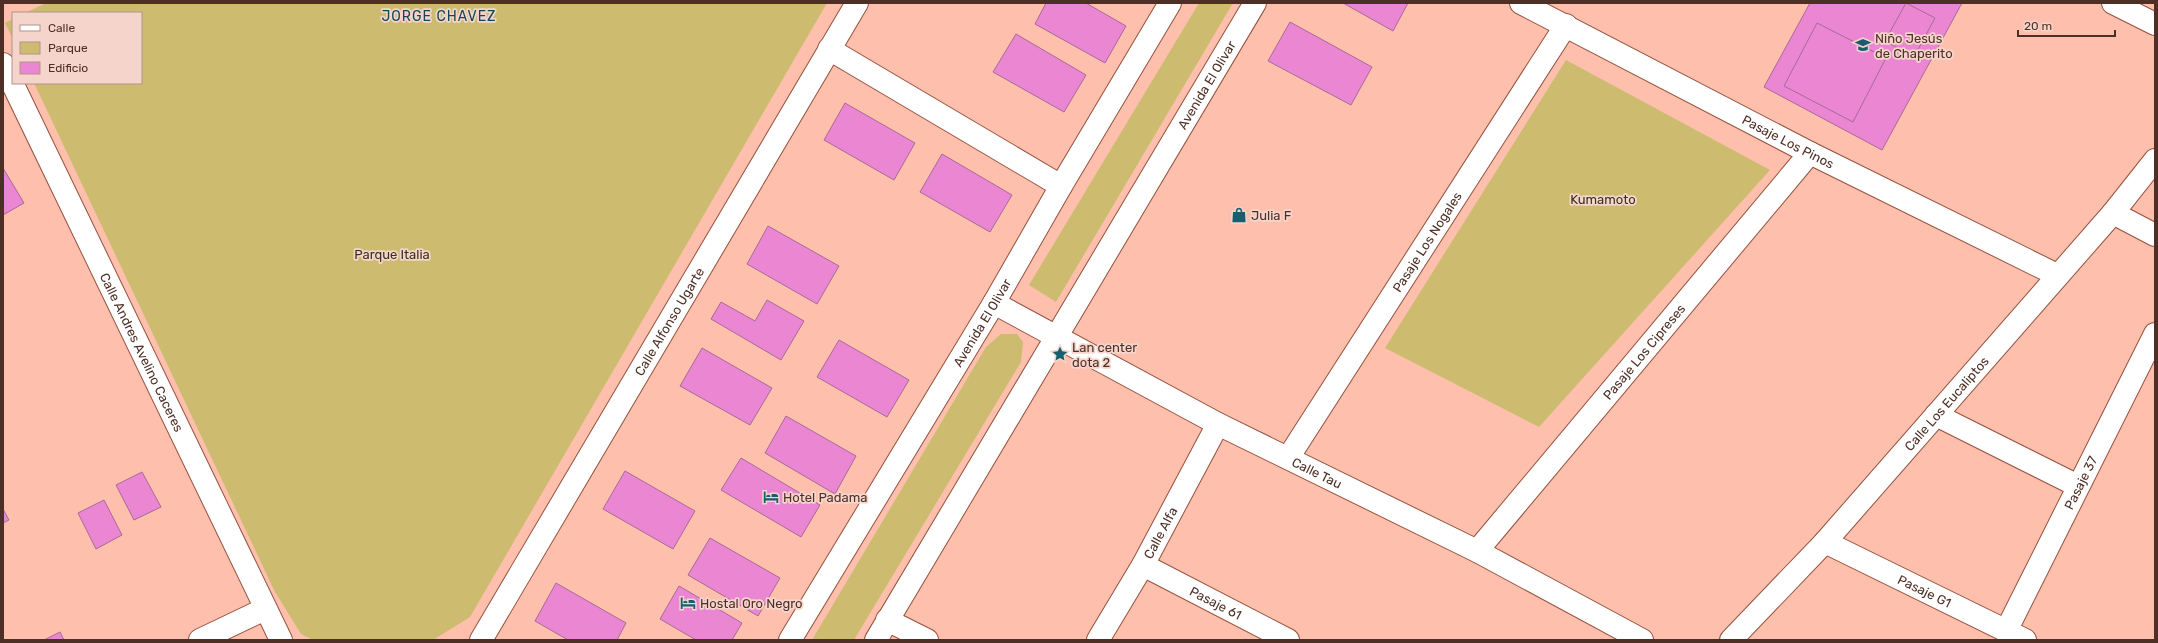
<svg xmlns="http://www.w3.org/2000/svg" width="2158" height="643" font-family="Rubik,sans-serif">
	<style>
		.green { fill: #cdbc70 }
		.building { fill: #eb87d2; stroke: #a66a97 }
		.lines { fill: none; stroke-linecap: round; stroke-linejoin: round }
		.minor-casing { stroke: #95513d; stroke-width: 24 }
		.major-casing { stroke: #95513d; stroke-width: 24 }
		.minor { stroke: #fff; stroke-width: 22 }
		.major { stroke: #fff; stroke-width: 22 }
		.labels { text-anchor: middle; stroke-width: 3.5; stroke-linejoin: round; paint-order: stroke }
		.poi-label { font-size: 13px; fill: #4e2f26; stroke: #f5d5cb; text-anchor: start }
		.street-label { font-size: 13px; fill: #4e2f26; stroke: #f5d5cb }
		.park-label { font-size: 13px; fill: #36311b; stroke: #f5d5cb }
		.neighbourhood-label { font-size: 14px; letter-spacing: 1px; fill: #0f4855; stroke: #f5d5cb }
	</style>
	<rect width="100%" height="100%" fill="#febfad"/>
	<!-- green -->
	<path class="green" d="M46,3H827L470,617L433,640H313L301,634L275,592L34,83H141V13H25Z
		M1199,3H1233L1056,302L1029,285Z
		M13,19V39L5,23Z
		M1566,60L1770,170L1539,427L1385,348Z
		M1001,334H1017L1023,342L1021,362L854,640H812L986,347Z"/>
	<!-- building -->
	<path class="building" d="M1046,3H1086L1126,26L1105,63L1035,24Z
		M1343,3H1408L1393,31Z
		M1810,3H1962L1882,150L1764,87Z
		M1906,3L1935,18L1914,57L1885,41Z
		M1290,22L1372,67L1351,105L1268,61Z
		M1817,23L1886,58L1853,122L1784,86Z
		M1016,34L1086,75L1064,112L993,72Z
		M845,103L915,143L894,180L824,140Z
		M942,154L1012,195L990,232L920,192Z
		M3,168L24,203L3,215Z
		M768,226L839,266L817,304L747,264Z
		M767,300L804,321L781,360L711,319L721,302L755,321Z
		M839,340L909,380L887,417L817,377Z
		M702,348L772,388L750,425L680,386Z
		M786,416L856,456L835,494L765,453Z
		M741,458L820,505L801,537L721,490Z
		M625,471L695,511L673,549L603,509Z
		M142,472L161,507L134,520L116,485Z
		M104,500L122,535L96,549L78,513Z
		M3,509L9,520L3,523Z
		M710,538L780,578L758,616L688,575Z
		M556,583L626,623L617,640H568L535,621Z
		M679,586L742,623L732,640H696L660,619Z
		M60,632L64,640H44Z"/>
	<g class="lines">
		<!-- minor casing -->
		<g class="minor-casing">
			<g id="minor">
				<path id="s1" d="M1521,3L1810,153L2057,275"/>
				<path d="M829,49L1061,186"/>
				<path id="s2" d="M3,64L281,640"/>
				<path d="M2113,213L2155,235"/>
				<path id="s3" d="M994,303L1218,424L1477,551L1642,640"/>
				<path d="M1936,415L2078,486"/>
				<path id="s4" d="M1288,458L1566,25"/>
				<path id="s5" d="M1825,542L2025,640"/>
				<path id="s6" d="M1477,551L1810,153"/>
				<path id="s7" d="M1143,565L1288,640"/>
				<path d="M887,620L927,640"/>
				<path id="s8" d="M2006,631L2155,334"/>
				<path d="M200,640L265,609"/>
				<path id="s9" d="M481,640L857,3"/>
				<path id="s10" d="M1098,640L1143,565L1218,424"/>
				<path id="s11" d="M1731,640L1825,542L2113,213L2155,160"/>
			</g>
		</g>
		<!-- major casing -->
		<g class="major-casing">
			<g id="major">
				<path d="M2113,3L2155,24"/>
				<path id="s12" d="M790,640L994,303L1061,186L1170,3"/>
				<path id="s13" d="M876,640L1255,3"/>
			</g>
		</g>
		<!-- minor -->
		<use href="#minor" class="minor"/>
		<!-- major -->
		<use href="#major" class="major"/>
	</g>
	<!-- icons -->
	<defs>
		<g id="school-bare" transform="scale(1.2)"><path d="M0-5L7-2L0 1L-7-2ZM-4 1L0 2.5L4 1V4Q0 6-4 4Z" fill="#175f6f" stroke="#f5d5cb" stroke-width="2.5" paint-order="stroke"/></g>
		<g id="shop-bare" transform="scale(1.2)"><path d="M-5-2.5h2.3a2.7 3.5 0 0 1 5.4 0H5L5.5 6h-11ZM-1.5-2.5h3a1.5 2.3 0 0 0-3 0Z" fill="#175f6f" stroke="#f5d5cb" stroke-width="2.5" paint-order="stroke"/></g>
		<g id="sight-bare" transform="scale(1.2)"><path d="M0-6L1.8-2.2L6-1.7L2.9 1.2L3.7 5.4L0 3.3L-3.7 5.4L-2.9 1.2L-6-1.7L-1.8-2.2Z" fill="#175f6f" stroke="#f5d5cb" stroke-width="2.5" paint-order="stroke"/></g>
		<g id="hotel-bare" transform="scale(1.2)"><path d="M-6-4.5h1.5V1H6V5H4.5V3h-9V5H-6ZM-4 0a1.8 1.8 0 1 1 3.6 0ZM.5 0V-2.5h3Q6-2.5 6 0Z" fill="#175f6f" stroke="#f5d5cb" stroke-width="2.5" paint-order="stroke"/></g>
	</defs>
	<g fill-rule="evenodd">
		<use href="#school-bare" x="1863" y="45"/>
		<use href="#shop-bare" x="1239" y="215"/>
		<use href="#sight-bare" x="1060" y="354"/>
		<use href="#hotel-bare" x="771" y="497"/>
		<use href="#hotel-bare" x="688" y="603"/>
	</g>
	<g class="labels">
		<!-- poi labels -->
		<g class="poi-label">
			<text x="1875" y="43">Niño Jesús<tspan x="1875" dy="15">de Chaperito</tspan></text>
			<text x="1251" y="220">Julia F</text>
			<text x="1072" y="352">Lan center<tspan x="1072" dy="15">dota 2</tspan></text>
			<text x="783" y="502">Hotel Padama</text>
			<text x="700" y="608">Hostal Oro Negro</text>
		</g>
		<!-- street labels -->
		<g class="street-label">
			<text dy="5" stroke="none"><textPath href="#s13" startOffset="646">Avenida El Olivar</textPath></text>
			<text dy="5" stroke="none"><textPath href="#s1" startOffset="301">Pasaje Los Pinos</textPath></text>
			<text dy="5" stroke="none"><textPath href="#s4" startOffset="257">Pasaje Los Nogales</textPath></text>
			<text dy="5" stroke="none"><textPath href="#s9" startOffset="370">Calle Alfonso Ugarte</textPath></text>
			<text dy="5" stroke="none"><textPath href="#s12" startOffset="371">Avenida El Olivar</textPath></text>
			<text dy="5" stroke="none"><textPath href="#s2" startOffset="320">Calle Andres Avelino Caceres</textPath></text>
			<text dy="5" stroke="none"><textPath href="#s6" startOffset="260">Pasaje Los Cipreses</textPath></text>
			<text dy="5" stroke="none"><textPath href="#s11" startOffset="320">Calle Los Eucaliptos</textPath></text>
			<text dy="5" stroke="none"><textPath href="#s3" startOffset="365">Calle Tau</textPath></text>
			<text dy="5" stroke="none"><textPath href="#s8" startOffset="166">Pasaje 37</textPath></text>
			<text dy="5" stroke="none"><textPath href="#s10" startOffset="124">Calle Alfa</textPath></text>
			<text dy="5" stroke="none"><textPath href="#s5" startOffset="111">Pasaje G1</textPath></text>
			<text dy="5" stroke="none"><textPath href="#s7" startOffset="82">Pasaje 61</textPath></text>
		</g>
		<!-- park labels -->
		<g class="park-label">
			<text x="1603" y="204">Kumamoto</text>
			<text x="392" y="259">Parque Italia</text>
		</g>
		<!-- neighbourhood labels -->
		<g class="neighbourhood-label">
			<text x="439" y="21">JORGE CHAVEZ</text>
		</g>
	</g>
	<!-- border -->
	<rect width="2158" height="643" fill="none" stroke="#4e2f26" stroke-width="8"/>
	<!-- legend -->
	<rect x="12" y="12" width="130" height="72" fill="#f5d5cb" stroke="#b29389"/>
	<rect x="20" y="25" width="20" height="6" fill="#ffffff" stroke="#b29389"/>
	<text x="48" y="32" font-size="12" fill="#4e2f26">Calle</text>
	<rect x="20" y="42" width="20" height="12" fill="#cdbc70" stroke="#b29389"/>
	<text x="48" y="52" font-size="12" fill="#4e2f26">Parque</text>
	<rect x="20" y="62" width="20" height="12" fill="#eb87d2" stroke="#b29389"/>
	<text x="48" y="72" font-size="12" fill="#4e2f26">Edificio</text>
	<!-- scale -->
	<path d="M2018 30v6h97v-6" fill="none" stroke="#4e2f26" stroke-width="2"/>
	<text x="2024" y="30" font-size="12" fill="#4e2f26" stroke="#f5d5cb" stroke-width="3" paint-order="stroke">20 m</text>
</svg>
